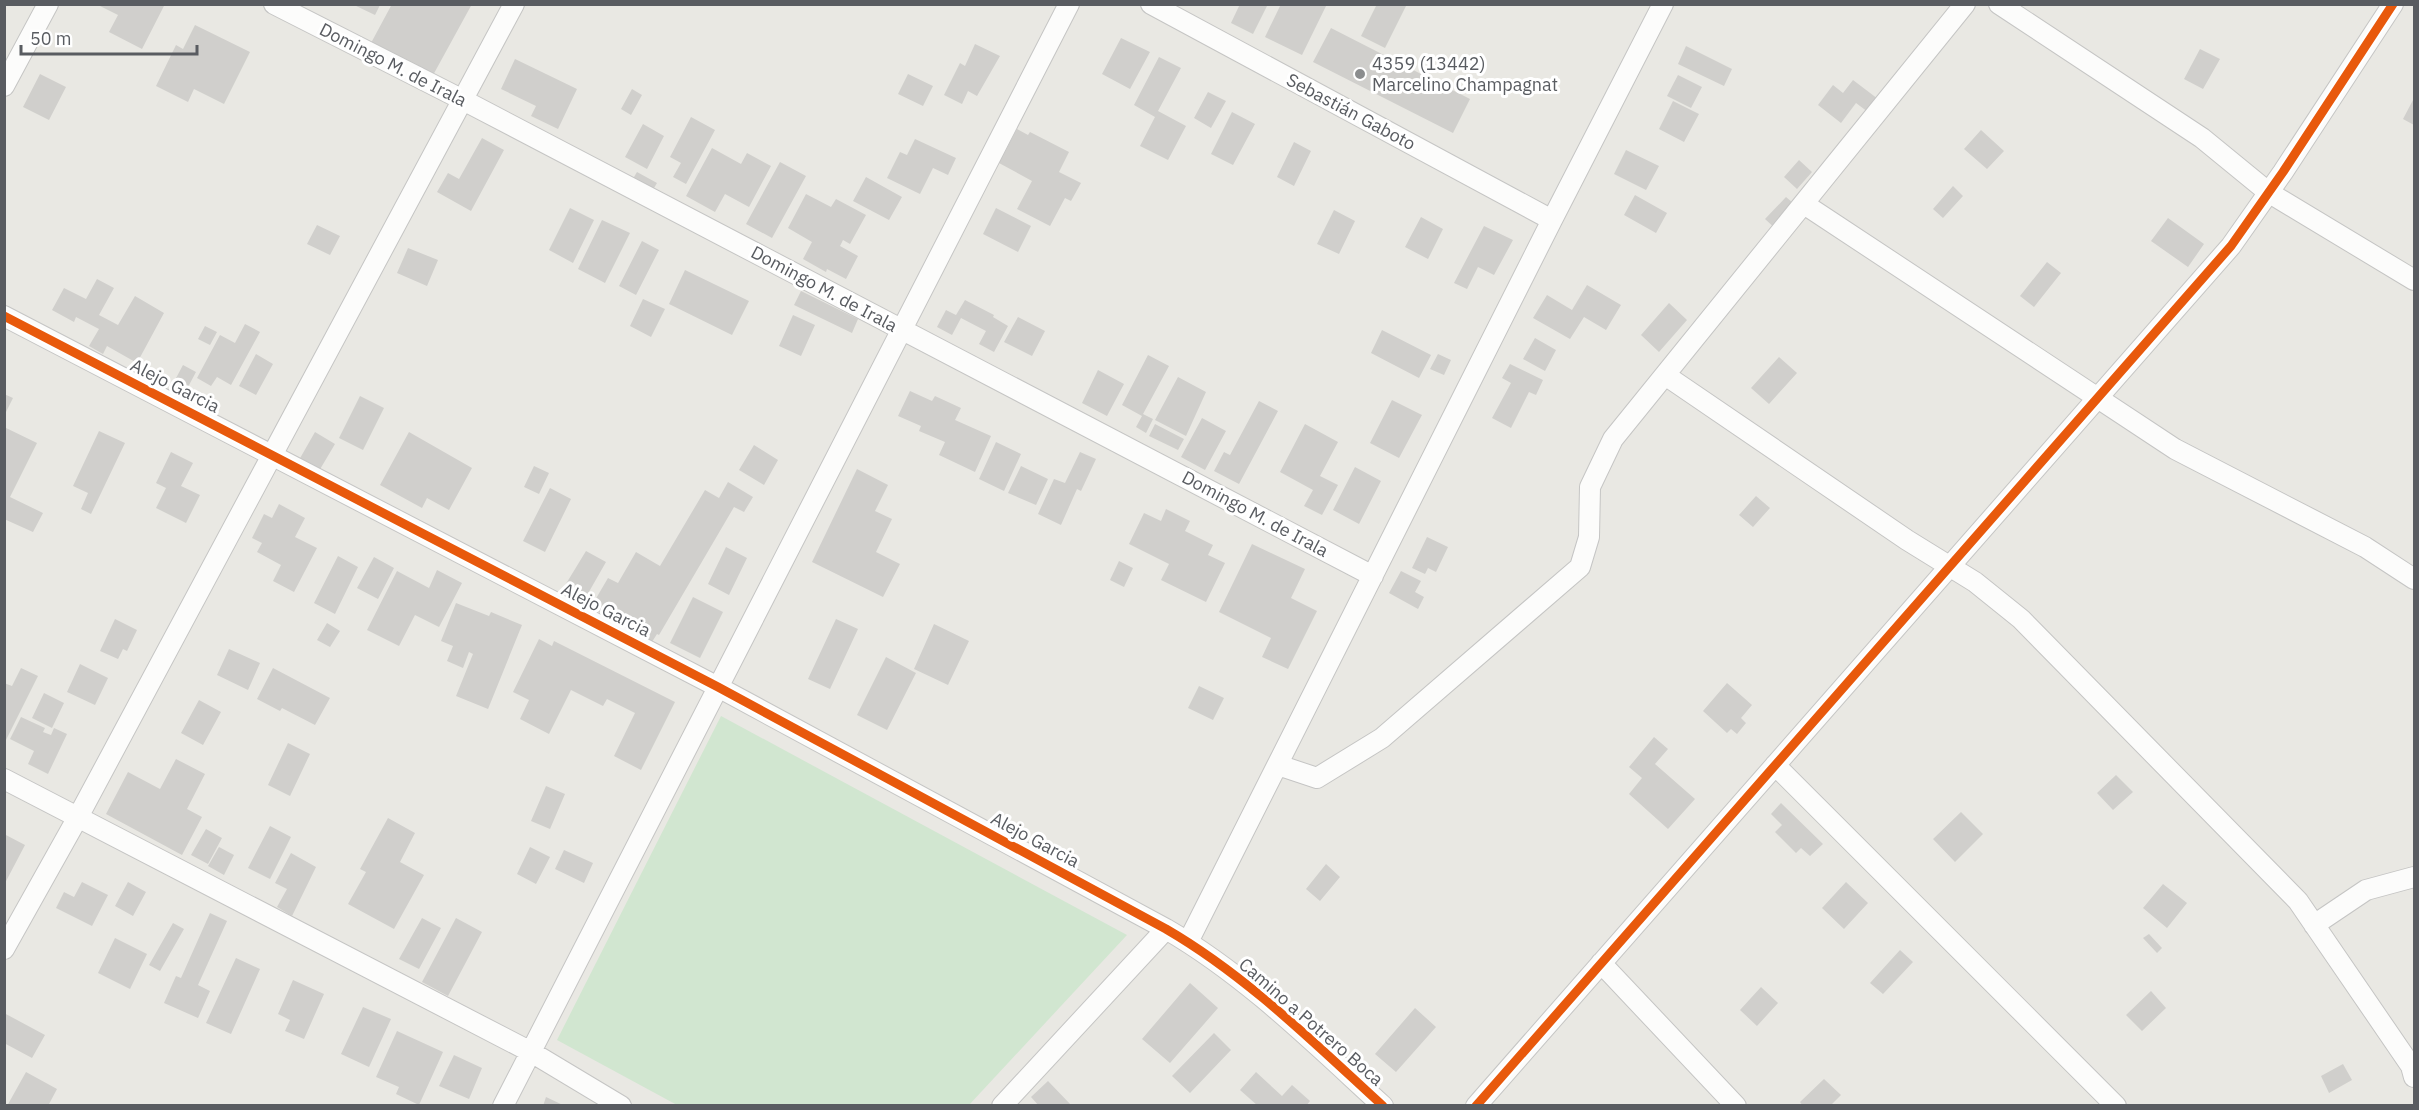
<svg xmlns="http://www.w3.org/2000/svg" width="2419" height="1110" font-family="'IBM Plex Sans',sans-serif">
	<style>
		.grass { fill: #d1e6d0 }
		.building { fill: #d0cfcc }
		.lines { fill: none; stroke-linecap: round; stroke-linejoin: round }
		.street-casing { stroke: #c5c5c4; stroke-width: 22 }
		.street { stroke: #fcfcfb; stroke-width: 20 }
		.cycleway-casing { stroke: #fff; stroke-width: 13 }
		.cycleway { stroke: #e8590c; stroke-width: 9 }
		.poi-dot { fill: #8b8d8e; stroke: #fff; stroke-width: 2 }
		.labels { text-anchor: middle; stroke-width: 6; stroke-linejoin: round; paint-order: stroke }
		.poi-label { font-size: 18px; fill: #595c61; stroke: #fff; text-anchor: start }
		.street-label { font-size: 18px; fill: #595c61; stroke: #fff }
	</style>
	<rect width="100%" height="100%" fill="#e9e8e3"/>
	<!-- grass -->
	<path class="grass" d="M721,716L1127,935L969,1105H677L557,1040Z"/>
	<!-- building -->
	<path class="building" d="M96,4H165L142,49L109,32L118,15Z
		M392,4H472L432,77L371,43Z
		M1240,4H1268L1253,34L1231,23Z
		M1281,4H1327L1302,55L1265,37Z
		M1377,4H1407L1385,48L1361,36Z
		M354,5H380L375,15Z
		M195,25L250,52L224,104L194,89L188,102L156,86L176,45L183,49Z
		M1331,28L1470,99L1453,133L1313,62Z
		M1121,38L1150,52L1130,89L1102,74Z
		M975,44L1000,56L977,96L968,91L962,104L944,95L960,63L965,66Z
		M1686,46L1732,69L1724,86L1678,64Z
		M2200,49L2220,59L2203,89L2184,79Z
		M1159,57L1181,68L1158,111L1186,126L1168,160L1140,146L1155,117L1134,105Z
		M515,59L577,89L558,129L531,116L536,106L501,89Z
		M40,74L66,87L49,120L23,107Z
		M908,74L933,86L923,106L898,94Z
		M1678,75L1702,87L1691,108L1667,96Z
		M1853,80L1878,99L1868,112L1856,103L1841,123L1818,105L1833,85L1843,93Z
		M632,89L642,95L631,115L621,109Z
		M1208,92L1226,101L1211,128L1194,118Z
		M2413,100L2414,101V125L2403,119Z
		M1673,101L1699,114L1684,142L1659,129Z
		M1232,112L1255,124L1233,165L1211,154Z
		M691,117L715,130L686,184L673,177L681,163L670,157Z
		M643,124L664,136L647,169L625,157Z
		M1017,129L1028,135L1030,132L1069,152L1059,172L1081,183L1071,201L1065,198L1050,226L1017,209L1032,181L999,163Z
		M1981,130L2004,151L1987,169L1964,149Z
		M482,138L504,150L471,211L437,192L448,173L459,179Z
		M915,139L956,158L948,175L933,168L920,194L887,178L900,152L907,155Z
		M1294,142L1311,151L1294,186L1277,177Z
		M712,148L741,164L747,153L771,166L749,207L725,194L715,212L686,196Z
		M1626,150L1659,166L1646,190L1614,174Z
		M1799,160L1812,172L1797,189L1784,177Z
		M780,162L806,176L772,238L746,224Z
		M637,172L657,183L651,193L631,182Z
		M866,177L902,197L889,220L853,201Z
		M1953,186L1963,196L1943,218L1933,209Z
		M806,194L831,207L836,199L866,215L850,244L843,240L840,246L858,256L846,279L827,269L826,272L803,259L812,242L788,228Z
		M1635,195L1667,213L1656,233L1624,215Z
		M1786,197L1799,208L1778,231L1765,219Z
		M570,208L594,220L573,263L549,250Z
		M996,208L1031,226L1018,252L983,234Z
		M1334,210L1355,221L1339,254L1317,244Z
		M1421,217L1443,229L1428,259L1405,247Z
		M2168,218L2204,244L2188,267L2151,241Z
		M602,220L630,233L605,283L578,269Z
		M317,225L340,236L330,255L307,244Z
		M1484,226L1513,240L1494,275L1478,267L1467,289L1454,283Z
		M642,241L659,250L636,295L619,286Z
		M408,248L438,260L427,286L397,273Z
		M2047,262L2061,273L2034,307L2020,296Z
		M685,270L749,301L732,335L669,304Z
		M97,279L114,288L99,315L118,325L135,296L164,313L137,363L107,346L103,354L89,346L99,329L76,317L74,322L52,310L64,288L86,299Z
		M1587,285L1621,305L1606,330L1584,317L1570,339L1533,318L1547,295L1572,310Z
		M801,291L858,319L852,333L794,305Z
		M643,299L665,309L651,337L630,326Z
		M965,300L994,315L993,317L1008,326L994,352L979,344L986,331L961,318L952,335L937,327L946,310L956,315Z
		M1669,303L1687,320L1659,352L1641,335Z
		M793,315L815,325L801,356L779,346Z
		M1018,317L1045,331L1032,356L1004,342Z
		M245,324L260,332L231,385L217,377L211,386L197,378L220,335L235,343Z
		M205,326L217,332L210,345L198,339Z
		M1382,330L1431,355L1419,378L1371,353Z
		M1535,338L1556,350L1545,371L1523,359Z
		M256,354L273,364L256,395L239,386Z
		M1438,354L1451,360L1444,375L1430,369Z
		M1148,355L1169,366L1143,414L1153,419L1146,433L1136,427L1142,416L1122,405Z
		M1779,357L1797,373L1769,404L1751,388Z
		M1510,364L1543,380L1536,395L1529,392L1511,428L1492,418L1511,383L1502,378Z
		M183,365L196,372L188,387L175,380Z
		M1098,370L1124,384L1107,416L1082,403Z
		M1178,377L1206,392L1186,436L1155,420Z
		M910,391L932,401L935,396L961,408L955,420L991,436L975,472L939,455L945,442L919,431L921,426L898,416Z
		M4,394L13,398L4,416Z
		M360,396L384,408L363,450L339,438Z
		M1392,400L1422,415L1399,458L1370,443Z
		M1259,401L1278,411L1239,484L1214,471L1224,452L1230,455Z
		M1202,418L1226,431L1205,470L1181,457Z
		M1155,424L1184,439L1178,450L1149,436Z
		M1305,424L1338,442L1320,476L1338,485L1322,515L1304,506L1313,490L1280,472Z
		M4,427L37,443L10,497L43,513L33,532L4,519Z
		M99,431L125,443L91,514L81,509L88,493L73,486Z
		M315,432L335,444L319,471L299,460Z
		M409,432L472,468L449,510L427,498L422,508L380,485Z
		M996,442L1021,454L1004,491L979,479Z
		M754,445L778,460L764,485L739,470Z
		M171,452L193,463L181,486L200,495L186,523L156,508L166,488L156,483Z
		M1080,452L1096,459L1081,491L1077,489L1061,525L1038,514L1054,479L1065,483Z
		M534,466L549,473L539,494L524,487Z
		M1021,466L1048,479L1036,505L1008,493Z
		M1355,467L1381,481L1359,524L1333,510Z
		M857,469L888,485L875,511L892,519L876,552L900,564L883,597L812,562Z
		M728,482L753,497L744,512L734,507L659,635L657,634L650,645L591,607L608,578L618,583L636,552L660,566L705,490L719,498Z
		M550,488L571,499L545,552L523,541Z
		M1756,496L1770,508L1753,527L1739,515Z
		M279,504L305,518L295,537L317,548L294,592L273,581L281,565L257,552L262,543L252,538L264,514L272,518Z
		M1166,509L1190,521L1185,531L1213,545L1208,555L1225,563L1206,602L1161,580L1169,564L1129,544L1144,513L1161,521Z
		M1427,537L1448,547L1436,572L1428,568L1425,574L1412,568Z
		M1252,544L1305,569L1291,598L1317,611L1288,669L1262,657L1271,638L1219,612Z
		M726,547L747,558L729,595L708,584Z
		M586,551L606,562L582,604L561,592Z
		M338,556L358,567L335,614L314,603Z
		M374,557L394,568L378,599L357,588Z
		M1119,561L1133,568L1124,587L1110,580Z
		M437,570L462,583L439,627L415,615L399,646L367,630L397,571L429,588Z
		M1401,571L1421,581L1415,592L1424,597L1418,609L1389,593Z
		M693,597L723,612L700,658L670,643Z
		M456,603L489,616L491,612L522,625L488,709L456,696L473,654L469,652L463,668L447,661L453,646L441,641Z
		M115,619L137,630L127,651L123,649L118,659L100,651Z
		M836,619L858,629L830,689L808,679Z
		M327,623L340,631L330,647L317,640Z
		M934,624L969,641L948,685L914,669Z
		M539,639L552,646L554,641L675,702L641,770L614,756L635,713L607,699L603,706L571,690L549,734L520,719L529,700L513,692Z
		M229,649L260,663L248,690L217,675Z
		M886,657L916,673L887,730L857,715Z
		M80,664L108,678L95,705L67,692Z
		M21,668L38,676L4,744V683L12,686Z
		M273,668L330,698L315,725L282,708L280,711L257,699Z
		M1727,683L1752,705L1741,718L1746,723L1737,734L1731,729L1727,733L1703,711Z
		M1199,686L1224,698L1213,720L1188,708Z
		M44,693L64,703L52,728L32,718Z
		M199,700L221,712L203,745L181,733Z
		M21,717L45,728L43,732L51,735L54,728L67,734L48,774L28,764L34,751L10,739Z
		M1654,737L1668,749L1655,764L1695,799L1668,829L1629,794L1642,778L1629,767Z
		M288,743L310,754L290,796L268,785Z
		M176,759L205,774L187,809L202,817L182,855L106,814L128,772L160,789Z
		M2116,775L2133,792L2113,810L2097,793Z
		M546,786L565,794L550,829L531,821Z
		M1781,803L1823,844L1810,856L1801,848L1796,853L1775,832L1782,825L1771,814Z
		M1961,812L1983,834L1955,862L1933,839Z
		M388,818L415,833L400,862L424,875L394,929L348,904L366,872L360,869Z
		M270,826L291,837L270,879L248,868Z
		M206,829L222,838L208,864L191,855Z
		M4,834L25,845L4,885Z
		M219,847L234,855L224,875L208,866Z
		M530,847L550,857L536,884L517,874Z
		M564,850L593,863L584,883L555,869Z
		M291,853L316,867L292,916L277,907L287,889L275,883Z
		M1326,864L1340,877L1320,901L1306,889Z
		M82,882L108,895L92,926L56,908L64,892L74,897Z
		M128,882L146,892L133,916L115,906Z
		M1846,882L1868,903L1844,929L1822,908Z
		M2163,884L2187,903L2167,928L2143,908Z
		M210,913L227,921L198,985L210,991L198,1018L164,1003L176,976L181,978Z
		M422,918L441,928L419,969L399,959Z
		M456,918L482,932L448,996L422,982Z
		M173,923L184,929L160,971L149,965Z
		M2149,934L2162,948L2157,953L2143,938Z
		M115,938L147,954L130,989L98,973Z
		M1900,950L1913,962L1883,994L1870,983Z
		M236,958L260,969L231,1034L206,1023Z
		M293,980L324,994L304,1039L285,1031L290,1020L278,1014Z
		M1190,983L1218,1008L1170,1063L1142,1039Z
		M1761,987L1778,1003L1757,1026L1740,1010Z
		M2151,991L2166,1008L2142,1031L2126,1015Z
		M363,1007L391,1019L369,1067L341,1054Z
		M1415,1008L1436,1027L1396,1072L1375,1054Z
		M4,1013L45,1035L32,1058L4,1043Z
		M397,1031L443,1052L419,1105L396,1094L399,1087L376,1077Z
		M1214,1033L1231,1050L1190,1093L1172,1076Z
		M454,1055L482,1068L469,1099L439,1086Z
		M2343,1064L2352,1080L2329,1093L2321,1076Z
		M26,1072L57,1089L48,1106H7Z
		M1256,1072L1282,1096L1292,1085L1310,1101L1306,1106H1258L1240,1090Z
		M1824,1079L1841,1095L1830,1106H1803L1800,1102Z
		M1048,1081L1072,1106H1039L1031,1097Z
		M546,1097L565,1106H543Z"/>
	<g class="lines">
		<!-- street casing -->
		<g class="street-casing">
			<path id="street" d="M274,4L463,100L1373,576
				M1151,4L1552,220
				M1999,4L2202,138L2268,192L2414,280
				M4,86L48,4
				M1804,204L2175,449L2365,547L2414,579
				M4,316L718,687L1166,929C1247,976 1314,1043 1383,1106
				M1665,375L1907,540L1975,582L2021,619L2298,901L2411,1066L2414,1077
				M1278,765L1317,778L1382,738L1580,567L1589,537L1590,487L1613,439L1965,4
				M1775,765L2116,1106
				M4,779L531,1052L621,1106
				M2314,925L2366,890L2414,877
				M1188,942L1552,220L1663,4
				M4,949L78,817L514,4
				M1601,963L1736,1106
				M503,1106L1069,4
				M1002,1106L1166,929
				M1476,1106L2231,246L2283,172L2393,4"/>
		</g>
		<!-- street -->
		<use href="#street" class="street"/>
		<!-- cycleway casing -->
		<g class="cycleway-casing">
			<path id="cycleway" d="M4,316L718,687L1166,929C1247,976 1314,1043 1383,1106
				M1476,1106L2231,246L2283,172L2393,4"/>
		</g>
		<!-- cycleway -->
		<use href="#cycleway" class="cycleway"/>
	</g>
	<!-- markers -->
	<circle class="poi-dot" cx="1360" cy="74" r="6"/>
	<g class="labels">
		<!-- poi labels -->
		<g class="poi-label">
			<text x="1372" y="70">4359 (13442)<tspan x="1372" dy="21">Marcelino Champagnat</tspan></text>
		</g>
		<!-- street labels -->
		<g class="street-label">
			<text transform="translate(393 65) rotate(27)" y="6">Domingo M. de Irala</text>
			<text transform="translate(1351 112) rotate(28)" y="6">Sebastián Gaboto</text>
			<text transform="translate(824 289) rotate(28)" y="6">Domingo M. de Irala</text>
			<text transform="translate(175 386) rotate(27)" y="6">Alejo Garcia</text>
			<text transform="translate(1255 514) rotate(28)" y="6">Domingo M. de Irala</text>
			<text transform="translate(606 610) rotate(27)" y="6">Alejo Garcia</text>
			<text transform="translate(1035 840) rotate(28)" y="6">Alejo Garcia</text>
			<text transform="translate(1311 1022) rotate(41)" y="6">Camino a Potrero Boca</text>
		</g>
	</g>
	<!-- border -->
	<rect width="2419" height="1110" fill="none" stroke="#595c61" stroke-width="12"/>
	<!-- scale -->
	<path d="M21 45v9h176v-9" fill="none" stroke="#595c61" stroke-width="3"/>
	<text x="30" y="45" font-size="18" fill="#595c61" stroke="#ffffff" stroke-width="4.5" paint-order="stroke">50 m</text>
</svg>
